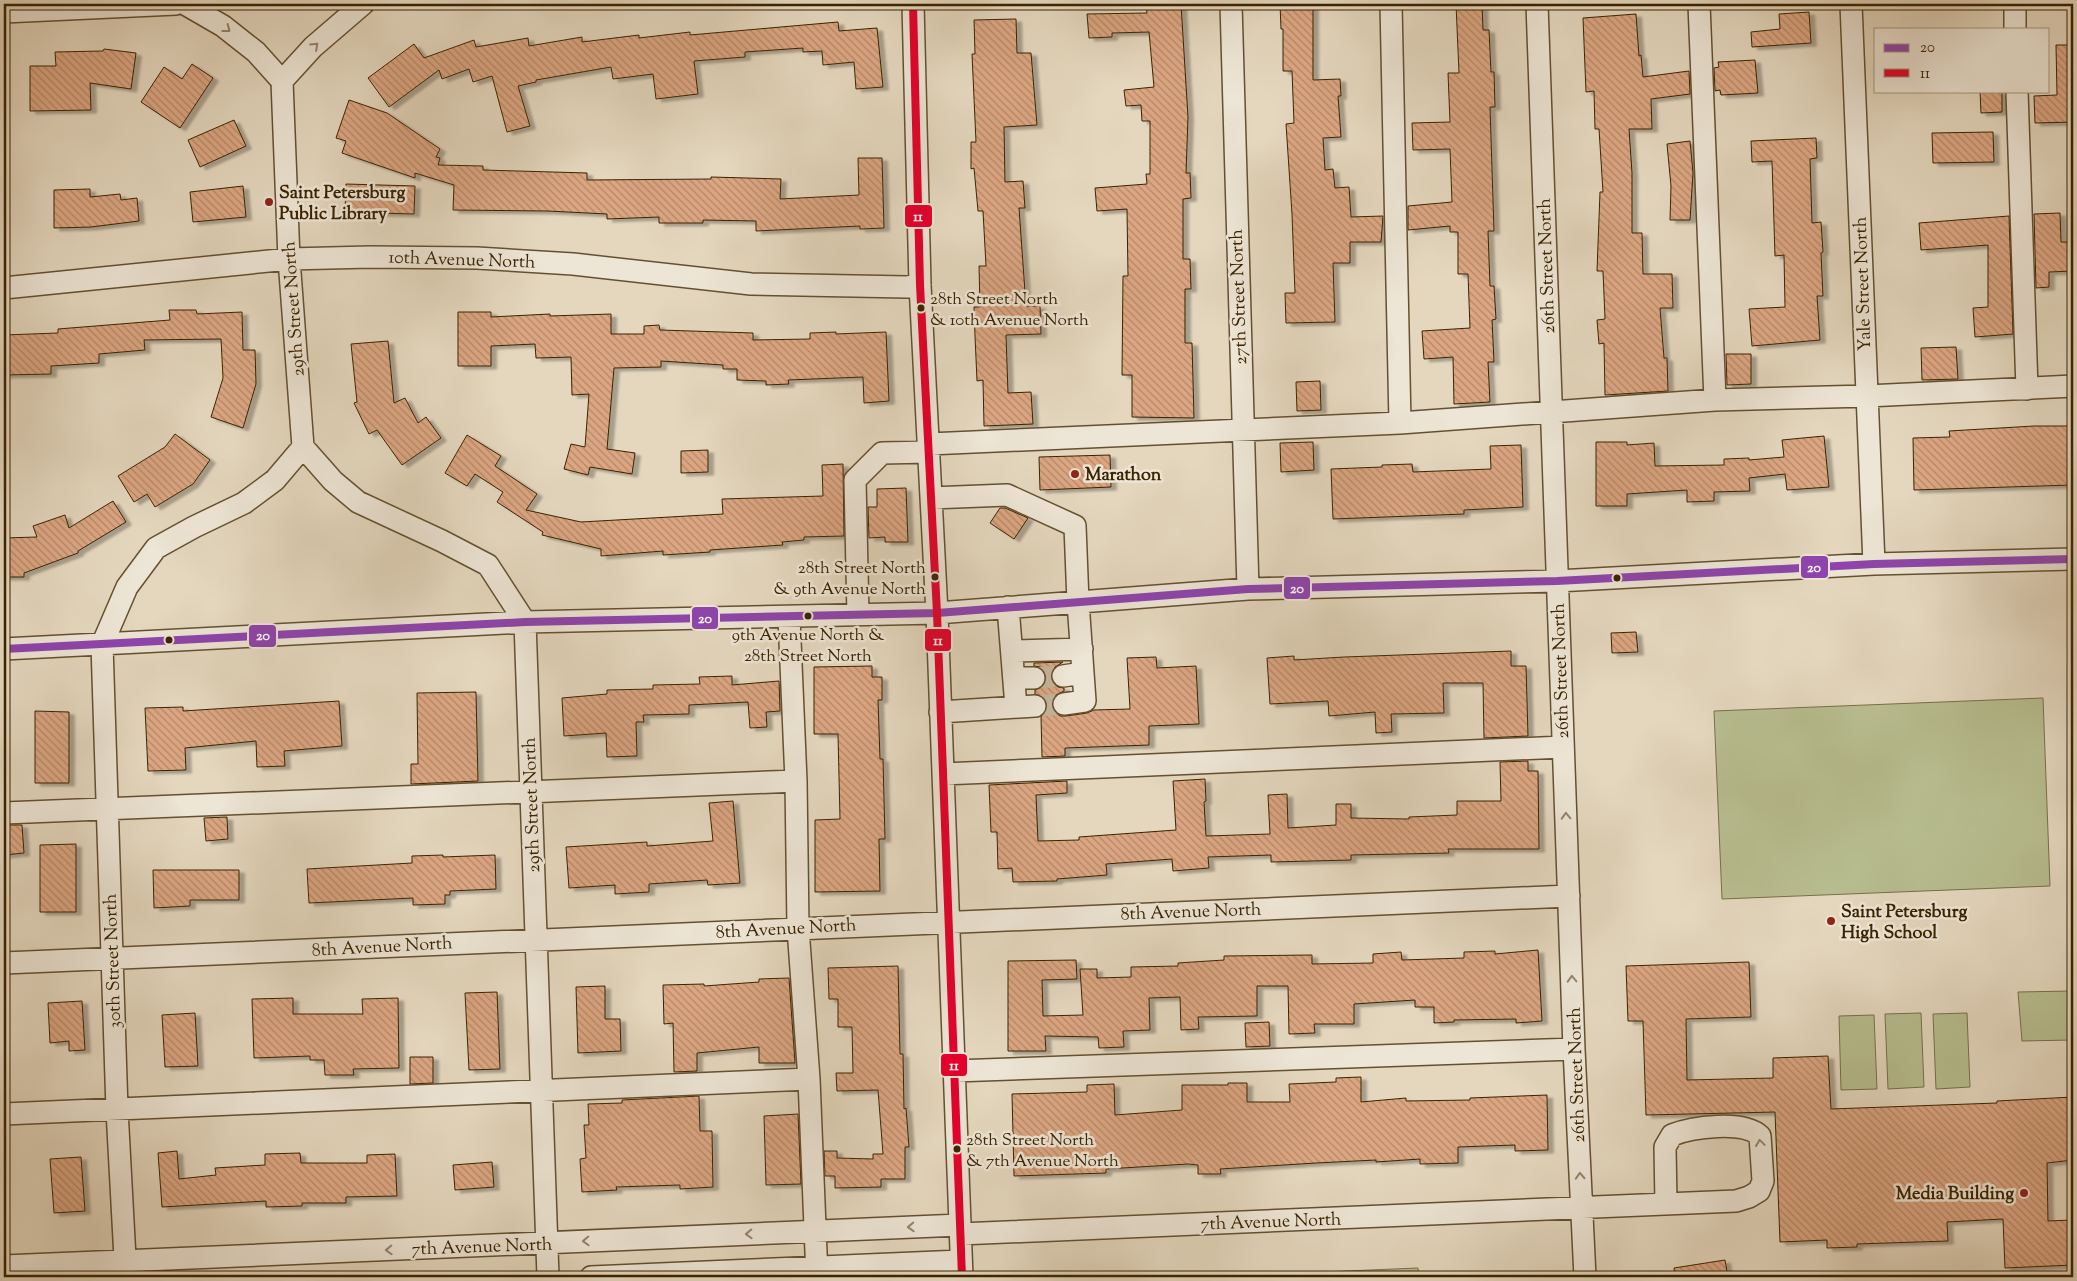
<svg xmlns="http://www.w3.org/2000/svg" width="2077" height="1281" font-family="'Sorts Mill Goudy',serif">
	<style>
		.garden { fill: #b7bd8f; stroke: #787048 }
		.building { fill: url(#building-back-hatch); stroke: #3a2300; filter: url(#shadow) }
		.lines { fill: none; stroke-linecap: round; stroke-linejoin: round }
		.minor-tunnel { stroke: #c2b398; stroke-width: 21; stroke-dasharray: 21 11; stroke-linecap: butt }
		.minor-casing { stroke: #645030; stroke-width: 24 }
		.minor { stroke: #ede5d5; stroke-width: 21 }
		.bus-1-casing { stroke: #ede5d5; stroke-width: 11 }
		.bus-2-casing { stroke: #ede5d5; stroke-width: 11 }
		.bus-1 { stroke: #8e44ad; stroke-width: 8 }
		.bus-2 { stroke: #e4002b; stroke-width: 8 }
		.oneway { stroke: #94846a }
		.poi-dot { fill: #8f2418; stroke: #ede5d5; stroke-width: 2 }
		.bus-dot { fill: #3a2300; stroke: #ede5d5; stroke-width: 2 }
		.labels { text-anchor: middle; stroke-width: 5; stroke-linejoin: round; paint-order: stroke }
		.bus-label { font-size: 17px; fill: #3a2300; stroke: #ede5d5; text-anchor: start }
		.poi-label { font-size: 18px; font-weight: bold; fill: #3a2300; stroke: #ede5d5; text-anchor: start }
		.street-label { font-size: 18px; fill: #3a2300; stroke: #ede5d5 }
		.line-badge { stroke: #ede5d5; stroke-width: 2 }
		.badge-label { font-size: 14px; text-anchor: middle; font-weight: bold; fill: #fff }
	</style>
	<defs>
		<pattern id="building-back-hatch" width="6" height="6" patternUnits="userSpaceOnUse" patternTransform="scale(1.25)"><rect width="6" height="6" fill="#dca682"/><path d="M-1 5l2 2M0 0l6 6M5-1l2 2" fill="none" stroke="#b38768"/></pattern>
		<filter id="shadow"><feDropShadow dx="5.5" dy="3" stdDeviation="1" flood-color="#0004"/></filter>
	</defs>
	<rect width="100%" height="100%" fill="#e4d7be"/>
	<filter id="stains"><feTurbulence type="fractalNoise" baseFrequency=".004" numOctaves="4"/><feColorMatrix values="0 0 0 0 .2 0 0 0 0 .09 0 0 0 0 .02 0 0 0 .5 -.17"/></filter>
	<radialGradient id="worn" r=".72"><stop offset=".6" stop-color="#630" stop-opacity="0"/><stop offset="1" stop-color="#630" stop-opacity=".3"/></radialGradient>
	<!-- garden -->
	<path class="garden" d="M2043,698L2050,886L1722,899L1714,711Z
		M2073,991V1040L2022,1041L2018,992Z
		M1921,1013L1924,1087L1888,1089L1885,1014Z
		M1967,1013L1970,1087L1936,1089L1933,1014Z
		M1874,1015L1877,1089L1841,1090L1839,1016Z
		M1418,1268L1419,1277H1203Z"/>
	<!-- building -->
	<path class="building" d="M1146,4H1181L1188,117L1186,173H1190L1191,198L1183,199V259H1190L1191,289H1185V343H1192L1194,418L1132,417V375H1122L1123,276H1128L1127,209L1097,211L1095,188L1147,184L1146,174H1150V121H1142L1141,105L1126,106L1124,90L1154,87L1149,32L1112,33V37L1089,38L1087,14L1147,13Z
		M1280,4H1313V80L1340,79L1341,96H1338L1341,137L1323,138L1325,170L1333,169L1335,188L1349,187L1351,217L1383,216L1381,242H1350V263H1333L1335,322L1286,323L1285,293H1295L1292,214L1286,124L1294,123L1292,71H1283V29H1281Z
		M1456,4H1482L1483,30H1489L1491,72H1494L1495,107H1490L1494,231H1488L1490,286H1494L1496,319L1492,320L1494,362H1488L1490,402L1454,404L1453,357L1424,359L1422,331L1470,328L1468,274H1458V232H1450V226L1408,230V206L1452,202L1450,149L1413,150L1412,123L1450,122L1448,73H1459Z
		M1809,12L1811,43L1752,47L1751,32L1780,29L1779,14Z
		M1636,14L1639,56L1641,55L1643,77L1689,71L1690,94L1651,99L1652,129H1629L1632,173V233H1642L1643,274H1672L1673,308H1660L1664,358H1667L1668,391L1605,395L1604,343L1599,344L1597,320L1605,319L1603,271H1597L1600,192H1603L1599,129H1595L1594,91L1586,92L1583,18Z
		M1016,19L1017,53H1031L1037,125L1004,127L1005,182L1023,181L1025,208H1019L1026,306H1040L1041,334L1006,335L1008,393L1031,392L1033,424L984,426L983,380L977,381L975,336L974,307H980L979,266H986L983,211H978L974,168L971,169V142H976L972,54H975L974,20Z
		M838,22L839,31L877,28L883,87L856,89L854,62L823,65L822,51L803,52V48L745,52V57L694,61L698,94L656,99L653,74L613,79L611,67L536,80V82L518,86L530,126L507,132L492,76L473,82L469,69L442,79L439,70L389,107L368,78L414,44L424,58L474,40L476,47L528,38L529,46L582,37V42L639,35V38L690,32V35Z
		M2056,45H2073V122L2035,123L2034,96L2057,95Z
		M104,49L136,53L131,89L90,83L91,110L30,111V66H56L55,52L103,51Z
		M1755,60L1758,93L1721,95L1720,90L1715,91L1714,68L1719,67L1718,62Z
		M192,64L213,78L180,128L141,102L164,67L182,79Z
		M1980,91H2002V112L1981,113Z
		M349,100L387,113L440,149L436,157L440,158L438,165L483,166V170L587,173V180L711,179V177L781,179L780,199L859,195L858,158H882L884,228L860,229V226L756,231V221L703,220V223H659V217L607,219V214L548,211L453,210L454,185L415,173V178L342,153L346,141L336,138Z
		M234,120L246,146L200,167L188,140Z
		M1993,132L1994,162L1933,163L1932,133Z
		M1816,138L1817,158L1810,159L1812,223L1821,222L1823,252L1821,253L1823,296H1817L1820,340L1752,346L1749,309L1785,307L1784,255L1775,256L1772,161L1752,162L1751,141Z
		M1690,141L1693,173L1690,220H1670L1671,186L1667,144Z
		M346,184L415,186L414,214L345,212Z
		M243,186L246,217L193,222L190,192Z
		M90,189V197L120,194L121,200L137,198L139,221L91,227L54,228V190Z
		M2060,213L2061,242H2073V271L2049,272V287L2036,288L2034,214Z
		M2009,216L2013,334L1975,337L1973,308L1988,307V245L1921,250L1919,223Z
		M169,310H196L197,314L242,312L243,350H255L256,384L243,428L211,417L223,378L221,339L144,340L145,350L99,354V363L51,366V374L4,375V335L58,333V329L170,320Z
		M458,312H491V317L550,314V316L611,314V334H644V326L659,325L660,330L753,333V340L810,339V333L836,332V334L886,332L889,401L864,403L863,377L788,380L789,384L766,385V381L737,380V369H723V365L661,361V367L614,368L607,449L635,453L632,474L590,467L588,475L564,469L571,444L585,447L589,394L572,395L571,357L536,358L535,344L491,346V366H458Z
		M388,341L394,403L405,398L418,423L426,417L441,438L402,465L377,430L369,434L354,403L357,402L351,344Z
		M1956,347L1958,379L1922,380L1921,348Z
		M1726,354H1751V384L1727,385Z
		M1320,381L1321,410L1297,411L1296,382Z
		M2034,426H2068L2071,440L2072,485L1914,490L1913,438L1950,437L1949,431Z
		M175,434L210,460L193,484L155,507L147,494L134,502L118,476L165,447Z
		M467,435L501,456L495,466L537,494L526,510L581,522L723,514L722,499L823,496L822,465L843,464L844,536L804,537V540L782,542L783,545L710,550V552L663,555V551L601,556V549L542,535L543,532L497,502L503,492L475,474L467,486L445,473Z
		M1824,436L1829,487L1787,490L1785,474L1749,478L1750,491L1714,492V501L1687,502V490L1627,494V506H1596V442H1627V445L1654,443L1655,466L1724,465V459L1749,458V460L1784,457L1782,440Z
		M1313,442L1314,470L1281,472L1280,443Z
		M1521,445L1523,507L1464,510V514L1333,519L1331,469L1382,467V465L1412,464L1413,472L1491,469L1490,446Z
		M708,450V472L681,473V451Z
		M1110,455L1111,487L1040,490L1039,457Z
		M906,488L908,542H885V537L869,538L868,507H877V489Z
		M113,501L126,522L78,551V553L24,573V577H4V538L37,537L33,526L65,515L69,528Z
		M1000,508H1005L1028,518L1014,539L990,523Z
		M1636,632L1638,652L1612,653L1611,633Z
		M1511,651V666H1526L1528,736L1484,738L1483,683H1443L1444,713L1391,714L1392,732L1376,733L1375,712L1329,716L1328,701L1270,704L1267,658L1294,656V660L1344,657Z
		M1156,657L1157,668L1196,666L1199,724L1149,726V745L1065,748V756L1042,757L1041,717L1046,712L1047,705L1045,699L1035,694V690L1045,685L1046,678L1045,671L1040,667L1034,666V663L1063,662L1055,667L1051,672L1053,683L1058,687L1064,688V691L1056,695L1052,705L1055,712L1060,716H1066L1087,713L1094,710L1130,709L1127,658Z
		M872,666V677H882V700H878L880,759H883L885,839H879L880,891L815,892V820L840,819L838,734H814V667Z
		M732,676V685L779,681L780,711L766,712L767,727L750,728L748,702L689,705V714L643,715L644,722H636L637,756L607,757L606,733L564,736L562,698L607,694V690L653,689V685L700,684L699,677Z
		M476,692L478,781L411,784V764H418L417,693Z
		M339,701L342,746L284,751L285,766L257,767L256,741L185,748L186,770L148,771L145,708L183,707V711Z
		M35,711L69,712V783H35Z
		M1528,761V771H1538L1539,849H1448L1449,853L1351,855V860L1271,862V855L1208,857L1209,868L1173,871L1172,859L1106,864L1107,875L1057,879V881L1013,882L1012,868L998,869L997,832H991L989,785L1067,781V793L1036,795L1038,841L1079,840V837L1176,830L1173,781L1205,779L1206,801L1204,802L1206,836L1270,834L1268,795L1287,794L1288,828L1336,825V804H1351V818L1409,819V817L1457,815V801H1501L1500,762Z
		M733,801L740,883L708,885L707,880L649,884V892L615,894V885L569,888L566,847L647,842V846L713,841L709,803Z
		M227,817L228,839L206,841L204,818Z
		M4,825H22L24,853L4,855Z
		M76,844V912H40V845Z
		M443,855V857L495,855L496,889L450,891V895H445V904L413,905V898L309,903L307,869L412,863V856Z
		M153,870H239V900H190V906L154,908Z
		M1538,950L1542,1021L1516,1023V1019L1454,1020V1022L1434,1023V1007H1415V1000L1354,1004V1024H1314L1315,1033L1289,1034L1288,986H1257V1016L1198,1017L1199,1029L1181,1030L1180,997L1149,998L1150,1030L1123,1031L1124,1047L1099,1048L1098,1037L1045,1036L1046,1051H1008V961L1076,960L1077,979L1042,980L1043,1016L1083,1015L1080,969H1097V978L1131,977V967L1178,966V963L1224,960V956L1312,955V964L1373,963V954L1401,952L1402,960L1464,958V952L1495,951V954Z
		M1749,962L1751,1017L1686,1019L1687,1080L1773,1078V1058L1828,1056L1831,1109L1997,1103V1101L2073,1097V1160L2047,1163L2048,1221L2073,1220V1265L2005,1268L2003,1219L1947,1222L1948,1241L1857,1244V1247L1827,1248V1240L1780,1242L1775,1112L1646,1115L1643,1021H1628L1626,966Z
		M898,966L900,1054H903L904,1109L906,1108L909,1147H905V1179H881V1187L835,1188V1176H825L824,1151H837V1158L873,1159V1154H883L878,1090L837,1091L836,1073H853L852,1027H838V999H829L828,968Z
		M789,978L795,1063H759V1047L697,1053V1071L674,1072L673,1023L664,1024L663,985L704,984V986L759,982V979Z
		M605,986V1019H620L621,1051L578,1053L576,987Z
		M497,992L500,1069L469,1070L465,993Z
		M293,998V1014H363L362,999L398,998L399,1068L353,1069L354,1075H325L324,1060H310V1056L254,1058L252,999Z
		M82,1001L85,1050L69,1051V1041L50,1043L48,1003Z
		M195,1013L198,1066L165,1067L162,1015Z
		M1269,1022L1270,1046L1246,1047L1245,1023Z
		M410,1057H433V1083L410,1084Z
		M1361,1077V1102L1406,1098V1101L1470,1100V1098L1547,1095L1548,1150L1515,1151V1145L1458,1147V1163L1420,1164V1159L1376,1162V1160L1316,1163L1220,1169L1221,1174H1198V1165L1188,1164L1106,1169V1173L1014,1176L1012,1094L1087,1092V1085L1114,1084L1115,1115L1182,1110V1085H1228V1083H1247V1102H1290L1289,1084L1336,1082V1078Z
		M699,1096L700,1131H712L713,1187L680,1189V1185L616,1187L617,1190L582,1192L580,1159L586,1158L584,1125H589L588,1104L622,1103V1100Z
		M798,1114L801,1184L766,1185L764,1116Z
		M177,1151L179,1179L216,1175L215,1168L265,1165V1154L300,1153L301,1163H367V1155L395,1154L397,1196L346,1197V1203H302V1206L266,1207V1201L162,1207L158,1153Z
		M81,1157L85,1211L54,1213L50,1159Z
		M492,1162L494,1187L455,1190L453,1165Z
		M1725,1260L1728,1277H1675L1674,1268Z"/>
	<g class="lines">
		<!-- minor-tunnel -->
		<path class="minor-tunnel" d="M1034,678L1063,676
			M1035,706L1064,704"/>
		<!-- minor casing -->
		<g class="minor-casing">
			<path id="minor" d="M185,4L223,26L256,52L282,81L289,259L303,447
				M913,4L920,285L937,613L962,1277
				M1231,4L1248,589
				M1391,4L1400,423
				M1537,4L1574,1049L1585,1277
				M1699,4L1715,400
				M1851,4L1874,564
				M2015,4V29
				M4,12L176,4
				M282,81L313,47L363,4
				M2017,91L2027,389
				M4,288L289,259L370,257L477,258L573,264L751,284L907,287L920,285
				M929,444L1400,423L1715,400L1867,396L2073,386
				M931,498L1007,495L1075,526L1078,602L1085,701L1064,704
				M1008,607L1016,707
				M858,615L855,480L882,453L929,452
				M789,617L796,781L798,928L809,1079L817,1277
				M4,649L525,622L937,613L1248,589L1557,581L1874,564L2073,559
				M1012,651L1082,649
				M1063,676L1083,673
				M1014,678H1034
				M940,712L1035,706
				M943,774L1563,747
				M4,813L796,781
				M4,963L1569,896
				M954,1071L1574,1049
				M4,1114L809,1079
				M960,1234L1736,1201L1749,1197L1759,1191L1763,1181L1760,1136C1743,1120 1692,1127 1672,1135L1665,1147L1666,1204
				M4,1266L960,1225
				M126,1277L117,1110L102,645L127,587L156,548L194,527L244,503L275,480L303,447L333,481L358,502L442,541L488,565L525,622L548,1277
				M591,1277L961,1261"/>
		</g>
		<!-- minor -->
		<use href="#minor" class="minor"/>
		<!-- bus-1 casing -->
		<g class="bus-1-casing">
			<path id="bus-1" d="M4,649L525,622L937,613L1248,589L1557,581L1874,564L2073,559"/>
		</g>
		<!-- bus-2 casing -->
		<g class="bus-2-casing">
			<path id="bus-2" d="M913,4L920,285L937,613L962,1277"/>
		</g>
		<!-- bus-1 -->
		<use href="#bus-1" class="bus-1"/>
		<!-- bus-2 -->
		<use href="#bus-2" class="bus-2"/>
	</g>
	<!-- one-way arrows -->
	<defs><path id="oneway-chevron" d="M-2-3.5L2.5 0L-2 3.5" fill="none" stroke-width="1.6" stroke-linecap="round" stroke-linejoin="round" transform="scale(1.25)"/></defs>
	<g class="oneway">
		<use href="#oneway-chevron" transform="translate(227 29) rotate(37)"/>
		<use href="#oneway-chevron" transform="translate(315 46) rotate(-43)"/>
		<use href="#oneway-chevron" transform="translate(1566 816) rotate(-92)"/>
		<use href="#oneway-chevron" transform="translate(1572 979) rotate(-92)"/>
		<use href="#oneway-chevron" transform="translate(1760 1143) rotate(-98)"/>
		<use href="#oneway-chevron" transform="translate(1580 1176) rotate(-93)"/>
		<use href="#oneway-chevron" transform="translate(911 1227) rotate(178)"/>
		<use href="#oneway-chevron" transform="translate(749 1234) rotate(178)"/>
		<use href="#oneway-chevron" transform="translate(586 1241) rotate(178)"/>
		<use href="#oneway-chevron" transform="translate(389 1250) rotate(178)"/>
	</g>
	<!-- markers -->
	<g class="poi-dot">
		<circle cx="269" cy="202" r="5"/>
		<circle cx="1075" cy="474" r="5"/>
		<circle cx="1831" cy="921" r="5"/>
		<circle cx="2024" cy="1193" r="5"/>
	</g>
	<g class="bus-dot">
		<circle cx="921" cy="308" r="4.5"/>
		<circle cx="935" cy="577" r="4.5"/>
		<circle cx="1617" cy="578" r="4.5"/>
		<circle cx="808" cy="616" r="4.5"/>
		<circle cx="169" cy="640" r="4.5"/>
		<circle cx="957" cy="1149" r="4.5"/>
	</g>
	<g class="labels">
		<!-- bus labels -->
		<g class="bus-label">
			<text x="930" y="304">28th Street North<tspan x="930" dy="21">&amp; 10th Avenue North</tspan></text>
			<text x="926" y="573" text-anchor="end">28th Street North<tspan x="926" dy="21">&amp; 9th Avenue North</tspan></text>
			<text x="808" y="640" text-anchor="middle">9th Avenue North &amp;<tspan x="808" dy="21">28th Street North</tspan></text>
			<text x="966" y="1145">28th Street North<tspan x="966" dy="21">&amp; 7th Avenue North</tspan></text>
		</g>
		<!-- poi labels -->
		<g class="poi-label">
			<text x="279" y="198">Saint Petersburg<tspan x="279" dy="21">Public Library</tspan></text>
			<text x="1085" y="480">Marathon</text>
			<text x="1841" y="917">Saint Petersburg<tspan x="1841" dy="21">High School</tspan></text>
			<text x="2014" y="1199" text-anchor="end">Media Building</text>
		</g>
		<!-- street labels -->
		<g class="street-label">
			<text transform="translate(462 259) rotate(2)" y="6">10th Avenue North</text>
			<text transform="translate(1546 266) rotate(-92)" y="6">26th Street North</text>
			<text transform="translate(1862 284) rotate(-92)" y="6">Yale Street North</text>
			<text transform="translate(1238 297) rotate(-92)" y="6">27th Street North</text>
			<text transform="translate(293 309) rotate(-94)" y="6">29th Street North</text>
			<text transform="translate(1560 671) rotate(-92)" y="6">26th Street North</text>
			<text transform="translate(531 805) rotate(-92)" y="6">29th Street North</text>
			<text transform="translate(1191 911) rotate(-2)" y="6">8th Avenue North</text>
			<text transform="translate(786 928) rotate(-3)" y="6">8th Avenue North</text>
			<text transform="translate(382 946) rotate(-3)" y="6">8th Avenue North</text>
			<text transform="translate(112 961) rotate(-92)" y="6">30th Street North</text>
			<text transform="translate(1576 1075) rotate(-92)" y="6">26th Street North</text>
			<text transform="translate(1271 1221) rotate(-2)" y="6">7th Avenue North</text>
			<text transform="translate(482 1246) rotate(-2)" y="6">7th Avenue North</text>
		</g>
	</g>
	<g class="line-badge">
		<rect x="904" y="204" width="29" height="24" rx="5" fill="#e4002b"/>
		<rect x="1800" y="555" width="29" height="24" rx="5" fill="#8e44ad"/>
		<rect x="1283" y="576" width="28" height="24" rx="5" fill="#8e44ad"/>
		<rect x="691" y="606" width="28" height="24" rx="5" fill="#8e44ad"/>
		<rect x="248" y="624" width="29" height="24" rx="5" fill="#8e44ad"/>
		<rect x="924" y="628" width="28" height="24" rx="5" fill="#e4002b"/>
		<rect x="940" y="1053" width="28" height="24" rx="5" fill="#e4002b"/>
	</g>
	<g class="badge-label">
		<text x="918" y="221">11</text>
		<text x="1814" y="572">20</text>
		<text x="1297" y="593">20</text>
		<text x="705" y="623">20</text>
		<text x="263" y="640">20</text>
		<text x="938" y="645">11</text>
		<text x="954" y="1070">11</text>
	</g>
	<!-- margin -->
	<rect width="2077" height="1281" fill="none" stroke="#e4d7be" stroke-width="20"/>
	<rect x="5" y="5" width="2067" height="1271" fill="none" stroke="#3a2300" stroke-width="2.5"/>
	<rect x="10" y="10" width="2057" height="1261" fill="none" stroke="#3a2300"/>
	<!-- legend -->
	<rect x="1874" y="28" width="175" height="65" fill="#ede5d5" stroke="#a59780"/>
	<rect x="1884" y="44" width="25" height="8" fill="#8e44ad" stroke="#a59780"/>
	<text x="1920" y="52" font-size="15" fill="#3a2300">20</text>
	<rect x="1884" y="69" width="25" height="8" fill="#e4002b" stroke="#a59780"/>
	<text x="1920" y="78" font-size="15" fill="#3a2300">11</text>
	<rect width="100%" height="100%" filter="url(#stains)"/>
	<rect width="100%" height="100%" fill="url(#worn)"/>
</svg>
